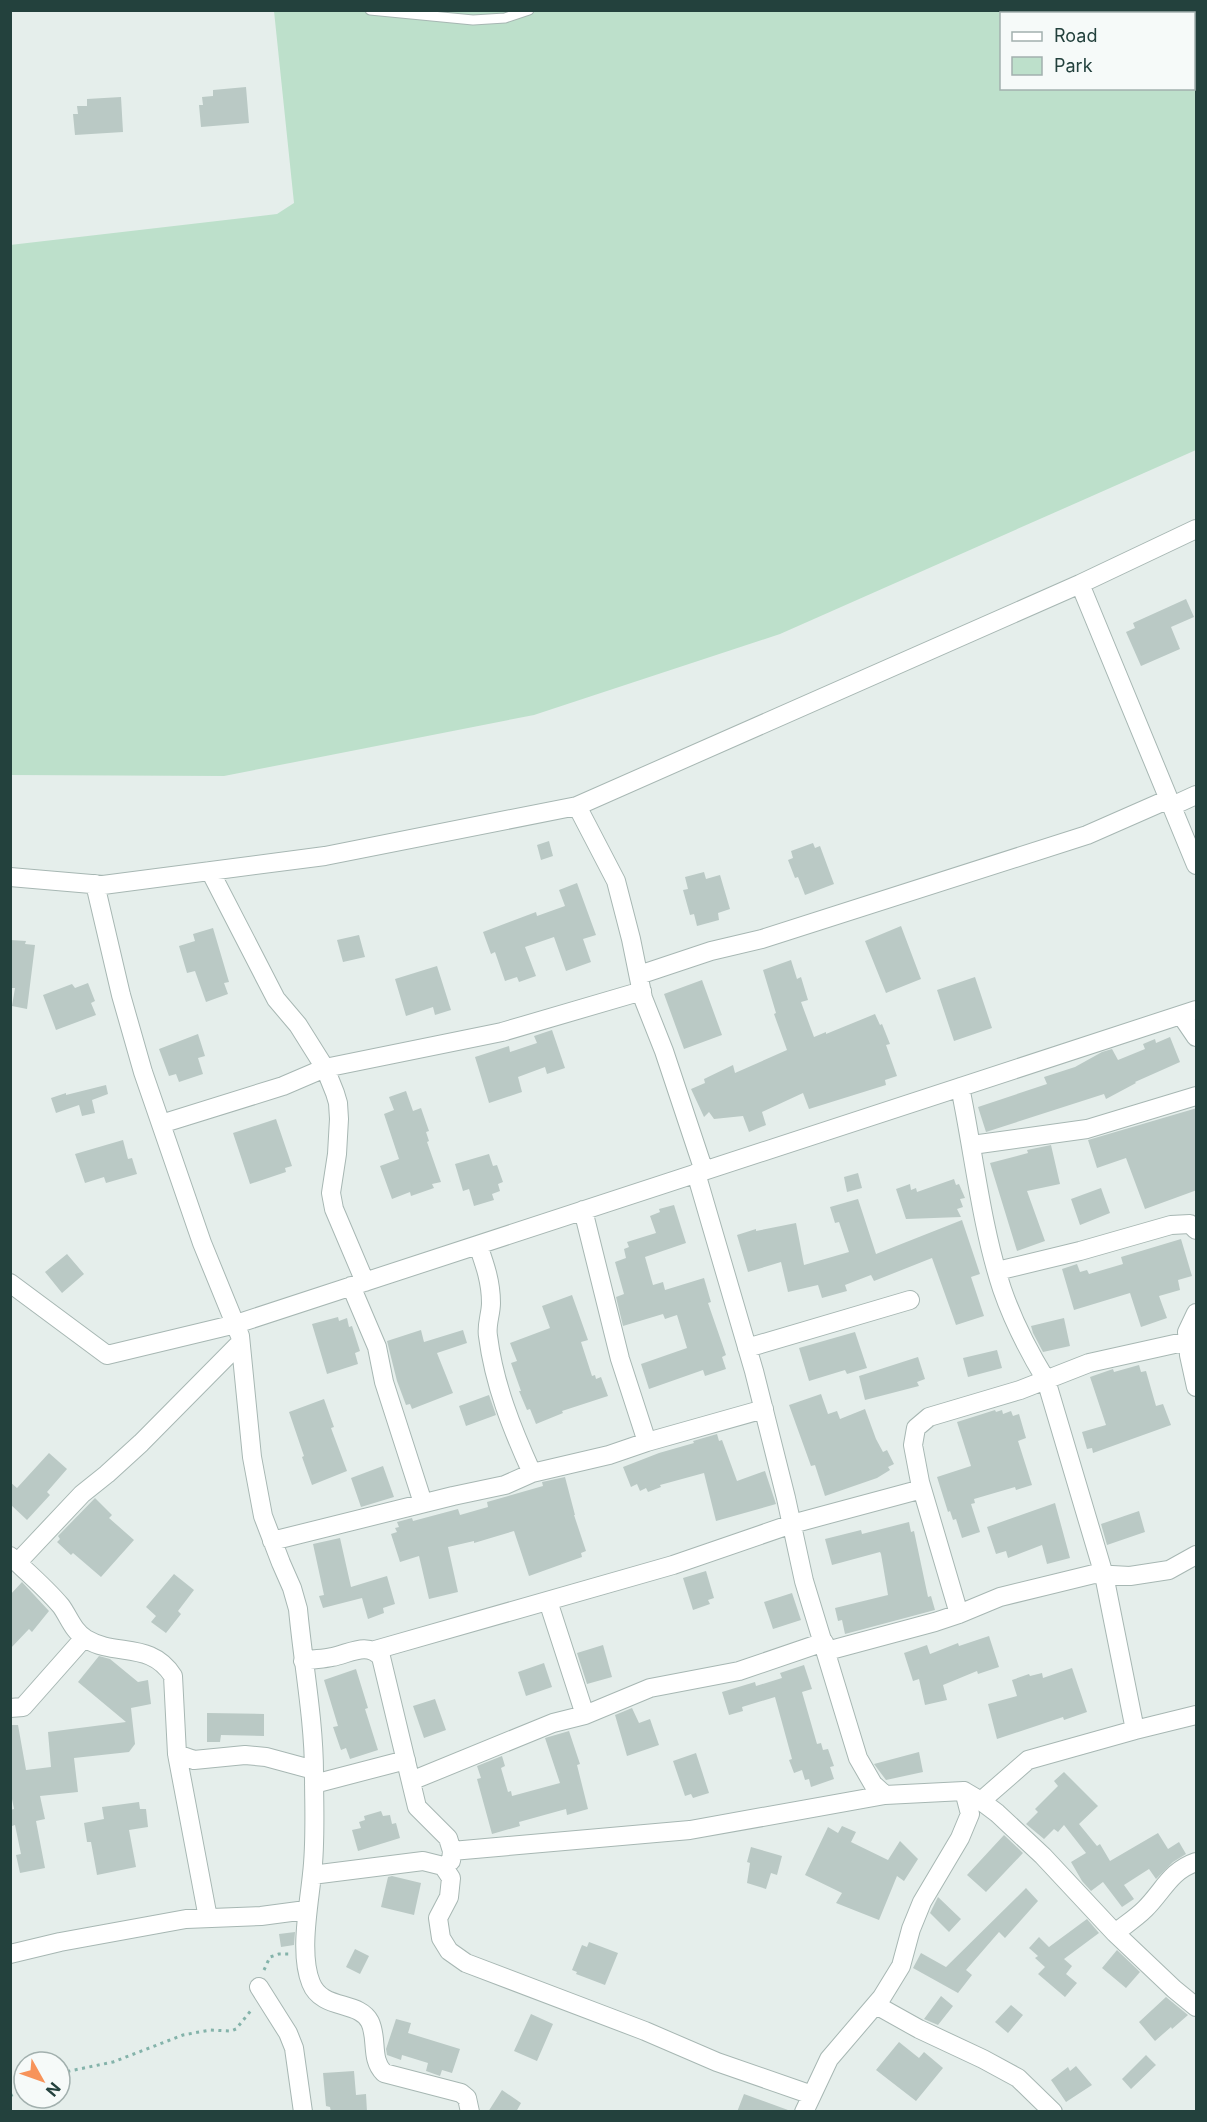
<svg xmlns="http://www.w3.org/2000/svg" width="1207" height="2122" font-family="Inter,sans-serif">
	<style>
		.green { fill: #bde0cb; fill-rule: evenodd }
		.building { fill: #bac9c5 }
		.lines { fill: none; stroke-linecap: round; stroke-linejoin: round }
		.service-casing { stroke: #a7b7b3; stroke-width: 11 }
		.minor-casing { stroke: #a7b7b3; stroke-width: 20 }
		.path { stroke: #84b3aa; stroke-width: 3; stroke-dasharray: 3 4.5; stroke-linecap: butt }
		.service { stroke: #fff; stroke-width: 9 }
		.minor { stroke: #fff; stroke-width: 18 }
	</style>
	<rect width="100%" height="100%" fill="#e5eeeb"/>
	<!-- green -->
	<path class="green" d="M274,11H1196V450L780,634L534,715L224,776L11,775L10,245L277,214L294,203ZM1002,14H1194V88H1002Z"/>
	<!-- building -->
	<path class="building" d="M246,87L249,123L201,127L199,105H203L202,97L213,96V90Z
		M121,97L123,132L75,135L73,114H78L77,106H87V99Z
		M1186,599L1194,617L1171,627L1180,649L1141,666L1126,632L1135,628L1133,623Z
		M549,841L553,856L541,860L537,845Z
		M813,843L815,848L820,846L834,884L805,895L798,877L795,878L788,860L793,858L791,851Z
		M704,872L706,879L720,875L730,909L718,913L719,920L697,926L694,914L690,915L683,890L688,889L685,877Z
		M577,883L596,935L583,939L591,962L566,971L554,937L525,947L536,976L519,982L517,977L505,981L495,952L491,954L483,932L536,912L537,916L565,906L559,890Z
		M901,926L921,979L886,993L865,941Z
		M213,928L229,982L224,983L228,994L206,1002L195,971L187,973L179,946L195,941L193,934Z
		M359,935L365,957L343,962L337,940Z
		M10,940L26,941L25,944L35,945L27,1009L12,1006L15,988H10Z
		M791,960L797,979L801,977L808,1000L801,1002L814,1037L826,1032V1034L875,1014L880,1025L882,1024L890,1044L886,1045L897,1076L885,1080L886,1085L809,1109L803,1093L762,1112L766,1125L749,1132L743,1116L714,1119L709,1112L704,1117L691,1089L705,1083L704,1079L733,1065L735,1073L787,1050L774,1014L776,1013L763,970Z
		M437,966L451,1010L435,1015L433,1007L406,1016L395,979Z
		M975,977L992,1028L954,1041L937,990Z
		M702,980L722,1035L684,1049L664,994Z
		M88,983L95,1001L91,1003L96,1015L56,1030L43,995L72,984L75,988Z
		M552,1030L565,1068L547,1074L545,1067L518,1077L522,1092L489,1103L475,1057L509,1046L510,1052L537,1043L534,1036Z
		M198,1034L205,1056L198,1058L203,1074L179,1082L176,1074L169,1076L159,1049Z
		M1170,1037L1180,1062L1135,1082L1136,1083L1106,1099L1104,1094L986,1132L978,1107L1047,1084L1044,1077L1075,1067L1102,1052L1112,1049L1118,1060L1145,1049L1143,1044L1155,1039L1156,1043Z
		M106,1085L108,1094L92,1100L95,1113L82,1116L79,1105L56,1113L51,1098L66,1093V1095Z
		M406,1091L413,1111L421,1108L429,1131L426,1132L429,1141L427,1142L441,1182L432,1184L434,1188L411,1196L410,1192L392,1199L380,1166L399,1159L384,1114L394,1110L389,1097Z
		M1197,1108V1190L1145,1209L1126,1158L1097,1168L1088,1140Z
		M276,1119L292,1166L285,1168L286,1172L250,1184L233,1133Z
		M123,1140L128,1159L132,1158L137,1174L106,1183L104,1177L85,1183L75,1154Z
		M1051,1145L1060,1184L1027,1191L1045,1241L1017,1251L990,1163L1028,1153L1027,1150Z
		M489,1154L493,1166L497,1165L503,1182L498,1184L500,1191L492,1194L494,1200L474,1206L469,1189L463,1191L455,1164Z
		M858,1173L862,1188L847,1192L844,1177Z
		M954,1179L956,1185L959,1184L965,1198L960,1199L963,1207L957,1209L961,1217L906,1219L896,1189L910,1184L911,1190L916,1188L917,1192Z
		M1101,1188L1110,1213L1080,1225L1071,1199Z
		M858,1199L876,1254L962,1220L980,1274L971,1277L984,1316L956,1325L932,1258L874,1281L871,1275L845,1285L847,1291L822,1298L818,1285L788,1292L781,1262L748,1272L737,1235L756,1229V1231L796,1223L804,1265L849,1252L839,1222L835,1223L830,1207Z
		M674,1205L686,1243L645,1257L653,1285L663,1282L665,1290L704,1278L711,1302L708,1303L726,1355L722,1357L726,1369L705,1376L703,1370L649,1389L641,1364L687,1348L677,1315L665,1319L663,1314L623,1326L616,1297L624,1294L615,1262L626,1258L624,1249L629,1247L627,1242L656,1233L650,1216L660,1212L659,1209Z
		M1181,1239L1192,1276L1178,1280L1180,1290L1159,1296L1167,1318L1141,1327L1130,1293L1074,1310L1062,1269L1077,1264L1080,1272L1087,1270L1089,1274L1123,1264L1121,1257Z
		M67,1254L84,1274L62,1293L45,1272Z
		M572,1295L588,1340L581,1342L592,1376L595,1375L596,1379L601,1377L608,1396L562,1411L563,1413L536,1424L530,1409L527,1410L519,1391H521L511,1363L517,1361L510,1343L550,1328L542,1306Z
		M338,1317L339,1321L347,1318L349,1327L352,1326L360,1351L355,1353L358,1364L327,1374L312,1324Z
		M1064,1318L1070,1346L1043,1352L1033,1333L1031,1326Z
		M421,1330L424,1342L463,1330L467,1343L437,1353L453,1393L412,1409L410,1404L406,1405L397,1381L387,1341Z
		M855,1332L867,1368L847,1374L845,1370L809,1381L799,1348Z
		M997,1350L1002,1368L968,1377L963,1358Z
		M918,1357L925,1379L917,1382L919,1386L865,1400L859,1376Z
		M1139,1365L1141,1372L1146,1371L1156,1406L1163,1404L1171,1425L1093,1453L1092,1448L1087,1449L1082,1432L1106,1425L1090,1377L1113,1369L1114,1372Z
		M821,1394L828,1414L837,1411L840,1419L865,1409L876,1439L883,1452L887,1450L894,1464L888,1467L890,1470L877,1478L825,1496L815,1465L811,1466L789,1405Z
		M489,1395L496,1415L466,1426L459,1406Z
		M324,1399L334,1427L331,1428L347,1471L312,1485L302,1457L304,1456L289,1412Z
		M995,1410L996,1412L1002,1410L1003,1414L1011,1411L1013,1416L1019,1414L1026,1438L1018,1441L1032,1485L1016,1490L1015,1487L974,1499L975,1503L971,1504L980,1532L962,1538L956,1519L953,1520L950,1511L948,1512L937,1477L971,1466L957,1422Z
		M717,1434L719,1441L722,1440L737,1481L765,1471L776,1504L716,1521L704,1473L660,1485L661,1487L648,1492L646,1488L640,1491L637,1484L631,1487L623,1467L659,1453L694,1443L693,1441Z
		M49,1453L67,1469L47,1492L50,1495L27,1520L10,1504V1482L17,1488Z
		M383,1466L394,1497L361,1507L351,1478Z
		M565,1477L575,1515H574L586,1551L581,1553L582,1557L529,1576L514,1531L474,1543V1541L448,1547L458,1592L429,1599L419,1556L400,1562L391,1534L397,1532L395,1528L399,1527L397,1522L412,1518L413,1521L458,1509L460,1515L488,1507L487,1502L543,1486L542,1482Z
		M95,1498L112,1515L109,1518L134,1540L101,1577L73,1553L71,1555L57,1542L60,1539L58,1536Z
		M1055,1503L1070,1558L1047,1564L1042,1545L1008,1558L1006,1551L996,1554L987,1527Z
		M1139,1511L1145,1532L1107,1545L1101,1524Z
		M909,1522L911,1532L914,1531L928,1597L931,1596L935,1610L845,1634L842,1620L838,1621L835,1608L888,1595L881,1554L880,1552L832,1565L825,1539L861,1530L862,1534Z
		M340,1538L351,1587L387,1576L395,1604L383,1608L384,1613L368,1619L362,1598L323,1608L319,1596L324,1595L313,1544Z
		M706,1571L714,1598L708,1600L710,1604L693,1610L683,1578Z
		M174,1574L194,1590L178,1611L181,1614L166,1633L151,1622L156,1616L146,1607Z
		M22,1582L49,1611L32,1632L29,1629L10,1649V1595Z
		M792,1593L801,1620L773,1629L764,1602Z
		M989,1636L999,1667L978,1674L977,1671L943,1685L947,1700L925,1705L919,1679L913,1681L904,1653L927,1645L930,1654L958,1643L959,1646Z
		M603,1645L612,1677L587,1684L577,1653Z
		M99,1656L110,1659L138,1682L148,1680L151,1704L131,1708L135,1744L129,1752L74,1758L78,1792L40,1796L45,1819L36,1821L45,1868L20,1873L16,1855L21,1854L15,1825L12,1826L10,1816V1810L14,1809L10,1789V1725H18L26,1770L51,1767L48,1732L126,1722L78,1682Z
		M544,1663L552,1687L526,1696L518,1672Z
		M804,1665L812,1689L802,1692L817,1744L821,1743L823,1750L828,1749L834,1766L830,1767L834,1779L811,1787L809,1779L805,1780L802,1770L794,1773L789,1760L792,1759L775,1697L742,1707L743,1711L729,1715L722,1692L755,1682L756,1686L782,1678L780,1673Z
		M1072,1668L1087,1712L1064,1720L1063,1717L997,1739L988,1704L1017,1696L1012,1680L1029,1674L1030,1676L1042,1673L1043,1678Z
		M356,1669L368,1708L365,1709L378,1750L350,1759L346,1748L341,1750L333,1727L338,1726L324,1680Z
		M435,1699L446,1730L424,1738L413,1706Z
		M632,1708L639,1723L650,1719L659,1745L627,1756L615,1715Z
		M207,1713L264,1714V1736L221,1735L220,1742H207Z
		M569,1731L580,1764L577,1765L588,1809L567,1815L566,1809L519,1822L520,1826L492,1834L477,1779L481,1778L477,1766L502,1756L505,1766L501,1768L508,1792L511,1791L512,1796L560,1783L545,1738Z
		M919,1752L923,1772L886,1780L874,1764Z
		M696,1753L709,1793L693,1798L691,1794L685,1796L673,1761Z
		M1064,1772L1098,1806L1079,1824L1097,1846L1100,1844L1110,1861L1158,1833L1168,1849L1179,1842L1186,1854L1173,1862L1156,1879L1149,1869L1124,1885L1134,1899L1122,1907L1103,1882L1091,1891L1082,1881L1071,1862L1086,1853L1064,1825L1058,1832L1054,1829L1044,1839L1026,1824L1038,1812L1035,1809L1058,1786L1054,1781Z
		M139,1802L140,1809H146L148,1827L129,1830L136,1867L97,1875L91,1842H87L84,1823L104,1819L102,1807Z
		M381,1811L383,1816L390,1815L392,1824L396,1823L400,1838L358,1851L352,1830L361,1828L359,1822L365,1820L364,1816Z
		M842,1826L856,1832L851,1842L888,1860L900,1841L918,1859L904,1881L897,1876L879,1920L836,1903L842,1893L805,1875L828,1827L838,1833Z
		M1004,1835L1023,1853L986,1892L967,1875Z
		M751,1847L782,1856L777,1875L771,1873L766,1889L747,1883L750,1863L747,1862Z
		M392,1876L421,1883L414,1915L381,1907L388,1877Z
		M1026,1888L1038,1901L1005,1938L999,1932L966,1970L972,1975L958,1993L913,1968L921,1953L946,1967Z
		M938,1897L961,1919L949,1932L930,1913Z
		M1087,1919L1099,1933L1064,1959L1072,1966L1066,1974L1077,1983L1065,1997L1038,1974L1045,1967L1035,1958L1038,1956L1029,1948L1039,1937L1049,1947Z
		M295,1932L294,1945L281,1947L279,1934Z
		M589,1942L618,1953L605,1985L576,1974L577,1972L572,1970L582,1945L587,1947Z
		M355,1949L369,1956L360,1974L346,1967Z
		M1117,1950L1140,1972L1126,1988L1102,1968Z
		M941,1996L953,2006L938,2025L924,2019Z
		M1166,1997L1188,2015L1172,2029L1171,2027L1155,2041L1139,2022Z
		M1011,2005L1023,2015L1008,2033L995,2022Z
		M531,2014L553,2024L537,2061L514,2051Z
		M396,2019L411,2023L408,2033L460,2049L452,2073L442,2070L440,2076L426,2071L428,2063L402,2055L401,2060L387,2055L386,2049Z
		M899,2042L919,2058L924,2052L943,2068L916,2101L876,2070Z
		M1146,2055L1156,2065L1131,2089L1122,2079Z
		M1076,2066L1092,2085L1066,2102L1051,2080L1068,2067L1070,2071Z
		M354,2071L356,2095L366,2094L367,2112H331L330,2107L326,2106L323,2073Z
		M502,2090L521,2103L516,2112H488Z
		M744,2094L788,2110V2112H737Z"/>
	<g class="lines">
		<!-- service casing -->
		<g class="service-casing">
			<path id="service" d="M370,10L473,20L505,18L529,10"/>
		</g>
		<!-- minor casing -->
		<g class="minor-casing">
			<path id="minor" d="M1080,584L1196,865
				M577,806L616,881L631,939L643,998L664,1051L704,1171
				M1172,806L1196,795
				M210,871L276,999L298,1025L325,1068L335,1093L338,1103L339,1119L337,1154L331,1193L334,1209L365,1282
				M10,877L103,885L325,856L577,806L1080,584L1196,529
				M95,884L121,995L143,1072L202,1243L240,1336L252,1457L263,1516L281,1563L292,1588L298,1609C303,1663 314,1720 314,1773C314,1807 316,1841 312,1874C309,1905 299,1954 311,1983C322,2011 359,2000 370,2022C378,2039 370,2059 384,2073L461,2093L467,2098L470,2112
				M639,975L711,951L762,939L1087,835L1169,799
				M1181,1015L1196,1037
				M960,1087C974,1154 981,1225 1002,1289C1013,1321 1029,1352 1046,1380L1104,1575L1135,1730
				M161,1124L283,1086L325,1068L502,1032L642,991
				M972,1145L1087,1129L1196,1096
				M696,1173L754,1371L786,1498L804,1581L858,1758L873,1784L885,1795L964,1791L981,1801L997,1813L1043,1856L1115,1933L1174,1989L1196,2007
				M583,1210L620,1359L647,1442
				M478,1245C485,1265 491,1282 491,1303C491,1314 486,1325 488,1336C494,1384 512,1429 532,1473
				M997,1271L1080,1251L1171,1225L1190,1224L1196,1230
				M10,1283L107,1355L236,1324L1196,1010
				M351,1286L377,1347L384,1382L423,1503
				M1196,1313L1187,1332L1189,1355L1196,1387
				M747,1348L910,1300
				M272,1541L453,1496L505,1485L532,1473L609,1455L647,1442L764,1409
				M10,1556C27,1572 46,1588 61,1606C69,1617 73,1631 86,1639C116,1657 151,1641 173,1676L177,1754L208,1918
				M17,1563L82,1494L107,1474L141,1443L240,1343
				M548,1601L585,1715
				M959,1614L920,1482L913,1445L916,1428L929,1417L1020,1390L1089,1363L1188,1341
				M375,1650L673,1565L792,1524L922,1489
				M827,1651L935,1622L959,1614L1000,1597L1045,1586L1094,1574L1130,1576L1169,1570L1196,1555
				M303,1661C313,1659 323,1659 332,1657C349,1654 367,1641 381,1657L417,1807L448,1838L452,1851L451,1861
				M10,1708L23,1707L84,1638
				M177,1754L194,1760L245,1755L266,1757L314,1770
				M411,1781L553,1723L585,1715L650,1688L739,1671L824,1642
				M314,1784L406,1760
				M981,1801L1028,1760L1135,1730L1196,1715
				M452,1851L690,1830L885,1795
				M312,1875L423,1861L443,1866L451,1878L449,1897L438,1918L441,1938L449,1951L466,1963L645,2031L717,2062L812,2095
				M1115,1933C1125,1925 1136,1918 1145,1909C1164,1890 1170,1871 1196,1862
				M10,1954L60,1942L186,1919L261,1916L306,1910
				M259,1987L288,2033L294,2048L303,2112
				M876,2005L919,2029L983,2059L1018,2078L1053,2112
				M804,2112L829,2059L882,1997L901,1966L911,1929L922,1902L960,1838L970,1814L964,1791"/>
		</g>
		<!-- path -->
		<path class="path" d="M264,1970L270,1957L279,1954H290
			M60,2073L113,2062L183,2035L210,2030L231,2031L236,2029L253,2008
			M10,2096L24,2089"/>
		<!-- service -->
		<use href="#service" class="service"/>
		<!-- minor -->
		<use href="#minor" class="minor"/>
	</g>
	<!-- border -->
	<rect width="1207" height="2122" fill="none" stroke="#23413d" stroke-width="24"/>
	<!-- legend -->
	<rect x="1000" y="12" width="195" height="78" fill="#f6faf9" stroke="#a2b0ae" stroke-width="1.5"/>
	<rect x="1012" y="32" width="30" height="9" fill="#ffffff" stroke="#a2b0ae" stroke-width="1.5"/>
	<text x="1054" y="42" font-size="18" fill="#23413d">Road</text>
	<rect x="1012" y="57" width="30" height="18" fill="#bde0cb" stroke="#a2b0ae" stroke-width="1.5"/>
	<text x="1054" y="72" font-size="18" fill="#23413d">Park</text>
	<!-- north arrow -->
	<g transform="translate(42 2080) rotate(130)"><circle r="28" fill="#f6faf9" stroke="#a2b0ae" stroke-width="1.5"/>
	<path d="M0-4.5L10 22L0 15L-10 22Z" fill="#f7935a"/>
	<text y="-9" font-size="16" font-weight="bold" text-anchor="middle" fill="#23413d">N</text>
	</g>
</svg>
